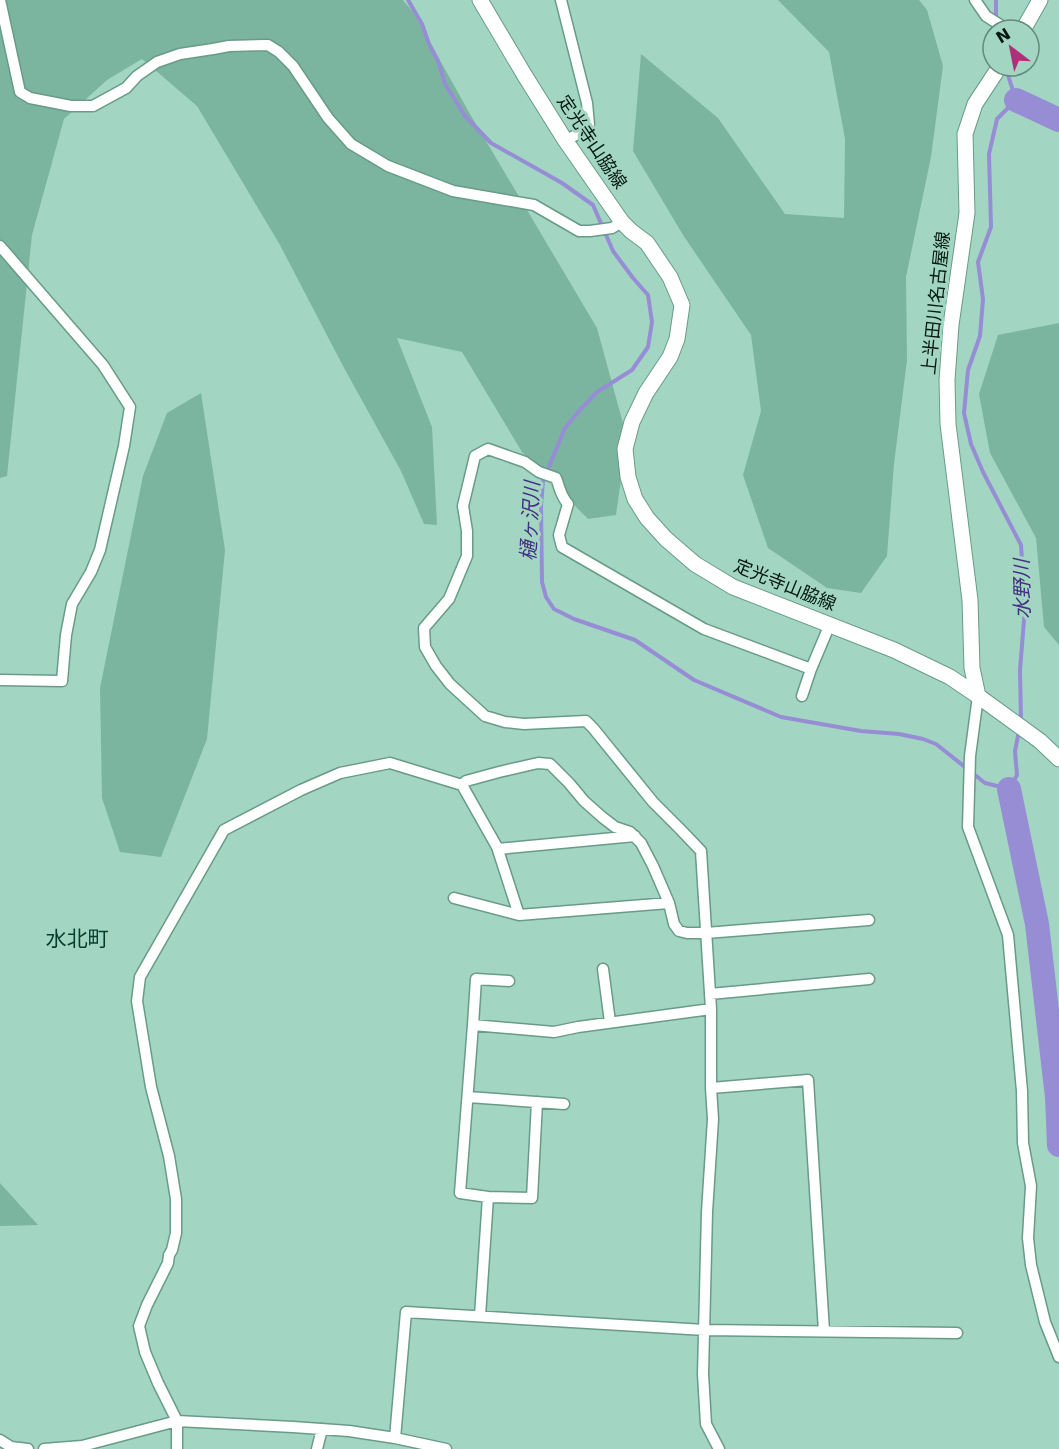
<svg xmlns="http://www.w3.org/2000/svg" width="1059" height="1449" font-family="'DejaVu Sans','Noto Sans JP',sans-serif">
	<style>
		.green { fill: #7bb5a0 }
		.lines { fill: none; stroke-linecap: round; stroke-linejoin: round }
		.stream { stroke: #968dd5; stroke-width: 4 }
		.river { stroke: #968dd5; stroke-width: 24 }
		.street-casing { stroke: #689b88; stroke-width: 13 }
		.secondary-casing { stroke: #689b88; stroke-width: 17 }
		.street { stroke: #fff; stroke-width: 10 }
		.secondary { stroke: #fff; stroke-width: 15 }
		.labels { text-anchor: middle; stroke-width: 6; stroke-linejoin: round; paint-order: stroke }
		.street-label { font-size: 18px; fill: #051912; stroke: #a2d6c2 }
		.water-label { font-size: 20px; font-style: italic; fill: #432e84; stroke: #a2d6c2 }
		.quarter-label { font-size: 21px; fill: #053d2e; stroke: #a2d6c2 }
	</style>
	<rect width="100%" height="100%" fill="#a2d6c2"/>
	<!-- green -->
	<path class="green" d="M0,0H403L413,12L470,114L597,328L627,438L616,515L588,519L522,452L462,352L397,338L432,427L437,525L424,524L401,471L343,366L280,245L197,106L142,59L107,80L64,119L32,235L7,476L0,478Z
		M778,0H919L927,10L943,66L931,157L906,277L907,360L894,464L887,556L861,593L827,588L768,548L743,475L761,411L751,335L683,235L633,151L641,54L718,118L785,214L844,218L845,139L829,52Z
		M1059,323V645L1044,627L1036,538L990,453L979,394L998,335Z
		M201,393L225,550L207,739L161,857L120,852L102,798L100,688L143,476L167,413Z
		M0,1183L38,1225L0,1226Z"/>
	<g class="lines">
		<!-- stream -->
		<path class="stream" d="M408,0L422,24L429,44L438,61L445,84L465,116L491,143L562,183L593,205L613,251L633,278L648,295L652,322L648,347L632,370L597,392L579,411L565,428L543,481L541,506L542,582L546,597L554,609L574,619L635,640L694,680L781,717L861,731L899,734L923,739L936,744L985,783L1009,789L1017,775L1015,751L1019,731
			M996,0V30
			M1005,66L1016,100L997,119L989,154L991,227L978,262L983,299L980,336L968,370L964,413L971,444L983,472L1021,545L1025,608L1020,670L1021,720"/>
		<!-- river -->
		<path class="river" d="M1016,100L1059,120
			M1009,789L1037,924L1057,1097L1059,1145"/>
		<!-- street casing -->
		<g class="street-casing">
			<path id="street" d="M0,0L20,92L30,98L71,106H93L126,88L137,76L157,62L180,54L213,49L229,46L268,45L279,52L293,66L328,118L351,144L388,166L453,191L534,205L579,231H590L612,228L622,222
				M561,0L587,103L589,125L583,132L565,140
				M975,0L986,16L1008,30
				M0,246L103,365L130,407L124,446L100,550L91,572L72,604L66,635L62,681L0,680
				M802,696L811,669
				M978,696L970,756L968,827L1008,935L1022,1091L1023,1143L1031,1186L1028,1238L1031,1265L1045,1322L1059,1357
				M462,785L466,781L499,772L538,763L550,764L569,783L584,801L602,817L615,827L630,832L641,843L653,866L669,903L674,924L679,931L687,933H706L869,920
				M498,849L635,836
				M519,915L669,903
				M603,969L610,1022
				M710,994L869,979
				M473,1025L476,979L509,981
				M711,1088L808,1080L824,1331
				M468,1097L564,1104
				M488,1197L532,1198L537,1102
				M480,1316L488,1197L460,1193L473,1025L554,1032L578,1027L711,1009
				M395,1438L406,1312L705,1330L957,1333
				M0,1440L11,1447L28,1449
				M44,1449L82,1446L177,1421L293,1427L349,1431L395,1438L446,1449
				M177,1449V1421L158,1383L145,1352L139,1326L147,1305L168,1263L169,1255L172,1250L176,1233V1199L169,1156L151,1087L137,1001L140,977L224,830L301,790L340,773L390,763L462,785L497,847L519,915L454,898
				M317,1449L322,1429
				M719,1449L706,1424L703,1374L707,1212L713,1119L711,1088V1009L701,851L680,829L653,802L593,728L586,721L524,724L505,722L485,716L450,684L436,666L425,647L424,628L449,599L467,556V531L463,506L475,456L488,449L525,462L539,472L556,478C560,488 560,495 568,504L559,535L562,547L704,629L811,669L830,624"/>
		</g>
		<!-- secondary casing -->
		<g class="secondary-casing">
			<path id="secondary" d="M480,0L525,76L565,140L622,222L631,231L647,243L670,277L682,305L677,339L670,357L646,393L632,422L625,449L628,477L635,499L647,518L666,539L695,564L733,587L894,650L950,677L978,696L1040,741L1059,759
				M1023,30L1040,0
				M978,696L972,668L970,600L948,424L947,380L951,325L967,213L965,134L975,104L1000,66"/>
		</g>
		<!-- street -->
		<use href="#street" class="street"/>
		<!-- secondary -->
		<use href="#secondary" class="secondary"/>
	</g>
	<g class="labels">
		<!-- street labels -->
		<g class="street-label">
			<text transform="translate(592 142) rotate(56)" y="6">定光寺山脇線</text>
			<text transform="translate(936 303) rotate(-84)" y="6">上半田川名古屋線</text>
			<text transform="translate(785 585) rotate(22)" y="6">定光寺山脇線</text>
		</g>
		<!-- water labels -->
		<g class="water-label">
			<text transform="translate(530 521) rotate(-87)" y="7">樋ヶ沢川</text>
			<text transform="translate(1022 589) rotate(-91)" y="7">水野川</text>
		</g>
		<!-- quarter labels -->
		<g class="quarter-label">
			<text x="77" y="946">水北町</text>
		</g>
	</g>
	<!-- north arrow -->
	<g transform="translate(1011 48) rotate(328)"><circle r="28" fill="#a2d6c2" stroke="#638a7c" stroke-width="1.5"/>
	<path d="M0-4.5L10 22L0 15L-10 22Z" fill="#b02f7a"/>
	<text y="-9" font-size="16" font-weight="bold" text-anchor="middle" fill="#051912">N</text>
	</g>
</svg>
